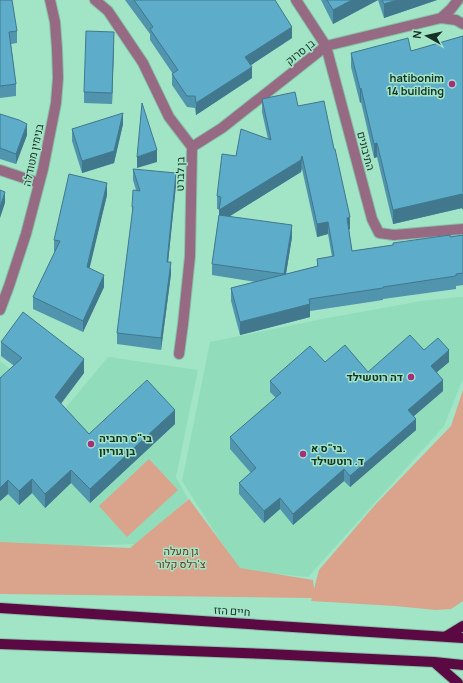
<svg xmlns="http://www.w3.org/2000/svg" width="463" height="683" font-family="Manrope,Heebo,sans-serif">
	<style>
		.built { fill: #91ddbb }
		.green { fill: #daa38b }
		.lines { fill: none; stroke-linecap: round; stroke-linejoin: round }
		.minor-casing { stroke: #86c0a6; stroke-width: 12 }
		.major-casing { stroke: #86c0a6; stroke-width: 12 }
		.minor { stroke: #976a83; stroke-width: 10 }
		.major { stroke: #5b0942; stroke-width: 10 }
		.wall { fill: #5094ae; fill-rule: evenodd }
		.shaded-wall { fill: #41788d }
		.building { fill: #5dacca; stroke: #41788d }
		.poi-dot { fill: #a92d7f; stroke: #a2e4c6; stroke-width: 1.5 }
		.labels { text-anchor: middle; stroke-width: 3; stroke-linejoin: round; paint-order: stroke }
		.street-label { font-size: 11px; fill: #142f24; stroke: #a2e4c6 }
		.poi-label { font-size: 11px; font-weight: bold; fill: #142f24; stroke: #a2e4c6; text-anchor: end }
		.park-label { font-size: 11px; fill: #703416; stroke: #a2e4c6 }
	</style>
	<rect width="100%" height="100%" fill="#a2e4c6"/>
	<!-- built -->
	<path class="built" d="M458,297H463V379L444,426L308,577L239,570L182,481L210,342L322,319L421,301Z
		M108,357L198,370L176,477L188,499L137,544L77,546L0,545V361L63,411Z"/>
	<!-- green -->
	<path class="green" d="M463,390V601L451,609L436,610L395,606L311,601L312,598L0,594V542L130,548L189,499L240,568L313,580L314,589L319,570L375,505L451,426Z
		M149,459L178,490L127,537L99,506Z"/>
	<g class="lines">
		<!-- minor casing -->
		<g class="minor-casing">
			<path id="minor" d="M95,0L108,11L143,63L169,117L192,147L190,256L183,324L179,354
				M296,0L326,46L372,219L379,233L394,235L463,229
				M441,18L456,20L463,24
				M192,147L222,128L326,46L441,18L451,9L458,0
				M0,170L39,183
				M0,310L9,286L26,234L43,169L56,103L58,78L57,49L55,22L50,0"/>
		</g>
		<!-- major casing -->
		<g class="major-casing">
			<path id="major" d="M0,608L463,638
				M445,637L463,626
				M0,644L268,654L434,662L463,665
				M434,662L458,683"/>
		</g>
		<!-- minor -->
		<use href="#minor" class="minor"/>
		<!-- major -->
		<use href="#major" class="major"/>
	</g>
	<!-- wall -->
	<path class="wall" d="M0,0L17,31V43L11,44L16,84V96L0,98Z
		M125,0H275L292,38L251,65L252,78L196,115L195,108L187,107L172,85V74H173L150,40V34Z
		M321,0H437L384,18L378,0L333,24Z
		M463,36V209H462V208L393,224L377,157L374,158L361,102L360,103L351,67V53L411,51Z
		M114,43L112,104L84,103V92Z
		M262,99L298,106L350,229L349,230L352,251L463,235V285L456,286V289L383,299V300L310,311V317L240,335L231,301V288L256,282L212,275V264L219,215V209H217V196L236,156L268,139L262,112ZM302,169L317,237L328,234L332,257L317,259V266L286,274L292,237L229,216L301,172Z
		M0,114L27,135L16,164L0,159Z
		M123,124L114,163L82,173L72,141V129Z
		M133,169L176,185L168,262L171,274L161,350L117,344V333L132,218V207L136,190L133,180Z
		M107,195L89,268L104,287L83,332L33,309V297L55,252L54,251V240Z
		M1,342L84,373L61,404L89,434L175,424L90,503L71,483L45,508L32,493L19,505L8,494L0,501L13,365L1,356Z
		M424,350L449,362L437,372L443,391L414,416L416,430L350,487L344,481L293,525L280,509L264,523L239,494V483L251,473L230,449V437L276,398L270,392V381L325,362L368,372Z"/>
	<!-- shaded-wall -->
	<path class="shaded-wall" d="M352,0H378L333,24V10Z
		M397,0H437L384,18V4Z
		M292,27V38L245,69V57Z
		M114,32V43L112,104V93Z
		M252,67V78L196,115V103Z
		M361,88V102L360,103V89Z
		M123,113V124L114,163L82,173V161Z
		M27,124V135L16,164V154Z
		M377,143V157L374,158V144Z
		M157,150V162L137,168V157Z
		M302,156L301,172L219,223V210Z
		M176,173V185L167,273V262Z
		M107,183V195L87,279V267Z
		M5,192V203L0,218V207Z
		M462,194V208L393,224V210Z
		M462,195H463V209H462Z
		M350,217V229L347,230V218Z
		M328,222V234L317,237V224Z
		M292,225V237L284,286V274Z
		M171,262V274L161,350V338Z
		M104,275V287L83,332V321Z
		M310,304V317L240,335V322Z
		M449,350V362L431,377V366Z
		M84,359V373L55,411V397Z
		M443,380V391L408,421V410Z
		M175,410V424L90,503V489Z
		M416,419V430L350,487V476Z
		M344,469V481L293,525V514Z
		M71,470V483L45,508V494Z
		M32,479V493L19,505V491Z
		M8,480V494L0,501V488Z
		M280,498V509L264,523V511Z"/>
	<!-- building -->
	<path class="building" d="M0,0H12L17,31L9,32L16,84L0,86Z
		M134,0H275L292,27L245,57L252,67L196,103L195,96H187L172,74L178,70L150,29L153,27Z
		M327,0H352L333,10Z
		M382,0H397L384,4Z
		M86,31L114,32L112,93L84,92Z
		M463,36V195H462V194L393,210L377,143L374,144L361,88L360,89L351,53L408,38L411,51Z
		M295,92L298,106L324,101L334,149H335L350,217L347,218L352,251L393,245V243L450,235V237L463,235V273L456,274V276L383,287V288L309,299L310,304L240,322L231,288L318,266L317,259L334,256L328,222L317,224L302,156L301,160L219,210L221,197L217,196L222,154L236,156L241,129L271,140L262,99Z
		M142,103L157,150L137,157Z
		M123,113L114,151L82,161L72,129Z
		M0,114L19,120L27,124L16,154L0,148Z
		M133,169L176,173L167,262H171L161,338L117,333L133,207H132L133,190L140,191Z
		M69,174L107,183L87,267L104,275L83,321L33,297L60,241L54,240Z
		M0,190L5,192L0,207Z
		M219,215L292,225L284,274L212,264Z
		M23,312L84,359L55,397L89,434L147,380L175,410L90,489L71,470L45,494L32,479L19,491L8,480L0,488V378L22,358L1,342Z
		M410,335L424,350L438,338L449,350L431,366L443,380L408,410L416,419L350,476L344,469L293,514L280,498L264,511L239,483L256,468L230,437L281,393L270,381L310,346L325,362L345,345L368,372Z"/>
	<!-- markers -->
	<g class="poi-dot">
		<circle cx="452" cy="84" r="4"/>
		<circle cx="411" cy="377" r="4"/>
		<circle cx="91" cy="444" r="4"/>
		<circle cx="303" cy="454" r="4"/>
	</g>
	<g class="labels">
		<!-- street labels -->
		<g class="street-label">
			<text transform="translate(300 52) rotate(-38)" y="4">בן סרוק</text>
			<text transform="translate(366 151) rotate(75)" y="4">התיבונים</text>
			<text transform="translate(33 155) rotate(-78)" y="4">בנימין מטודלה</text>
			<text transform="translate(180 174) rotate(-89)" y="4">בן לברט</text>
			<text transform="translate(232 611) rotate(4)" y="4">חיים הזז</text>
		</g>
		<!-- poi labels -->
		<g class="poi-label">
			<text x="444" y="82">hatibonim<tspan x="444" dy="13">14 building</tspan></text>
			<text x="403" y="381">דה רוטשילד</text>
			<text x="99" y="442" text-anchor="start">בי"ס רחביה<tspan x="99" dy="13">בן גוריון</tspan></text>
			<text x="311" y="452" text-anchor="start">בי"ס א.<tspan x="311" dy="13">ד. רוטשילד</tspan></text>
		</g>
		<!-- park labels -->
		<g class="park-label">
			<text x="181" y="555">גן מעלה<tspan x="181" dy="13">צ'רלס קלור</tspan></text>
		</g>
	</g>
	<!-- north arrow -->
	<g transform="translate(427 36) rotate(278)" stroke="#a2e4c6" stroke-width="3" paint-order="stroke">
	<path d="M0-3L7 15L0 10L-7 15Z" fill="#142f24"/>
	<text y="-6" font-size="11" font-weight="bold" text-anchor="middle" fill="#142f24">N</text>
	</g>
</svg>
